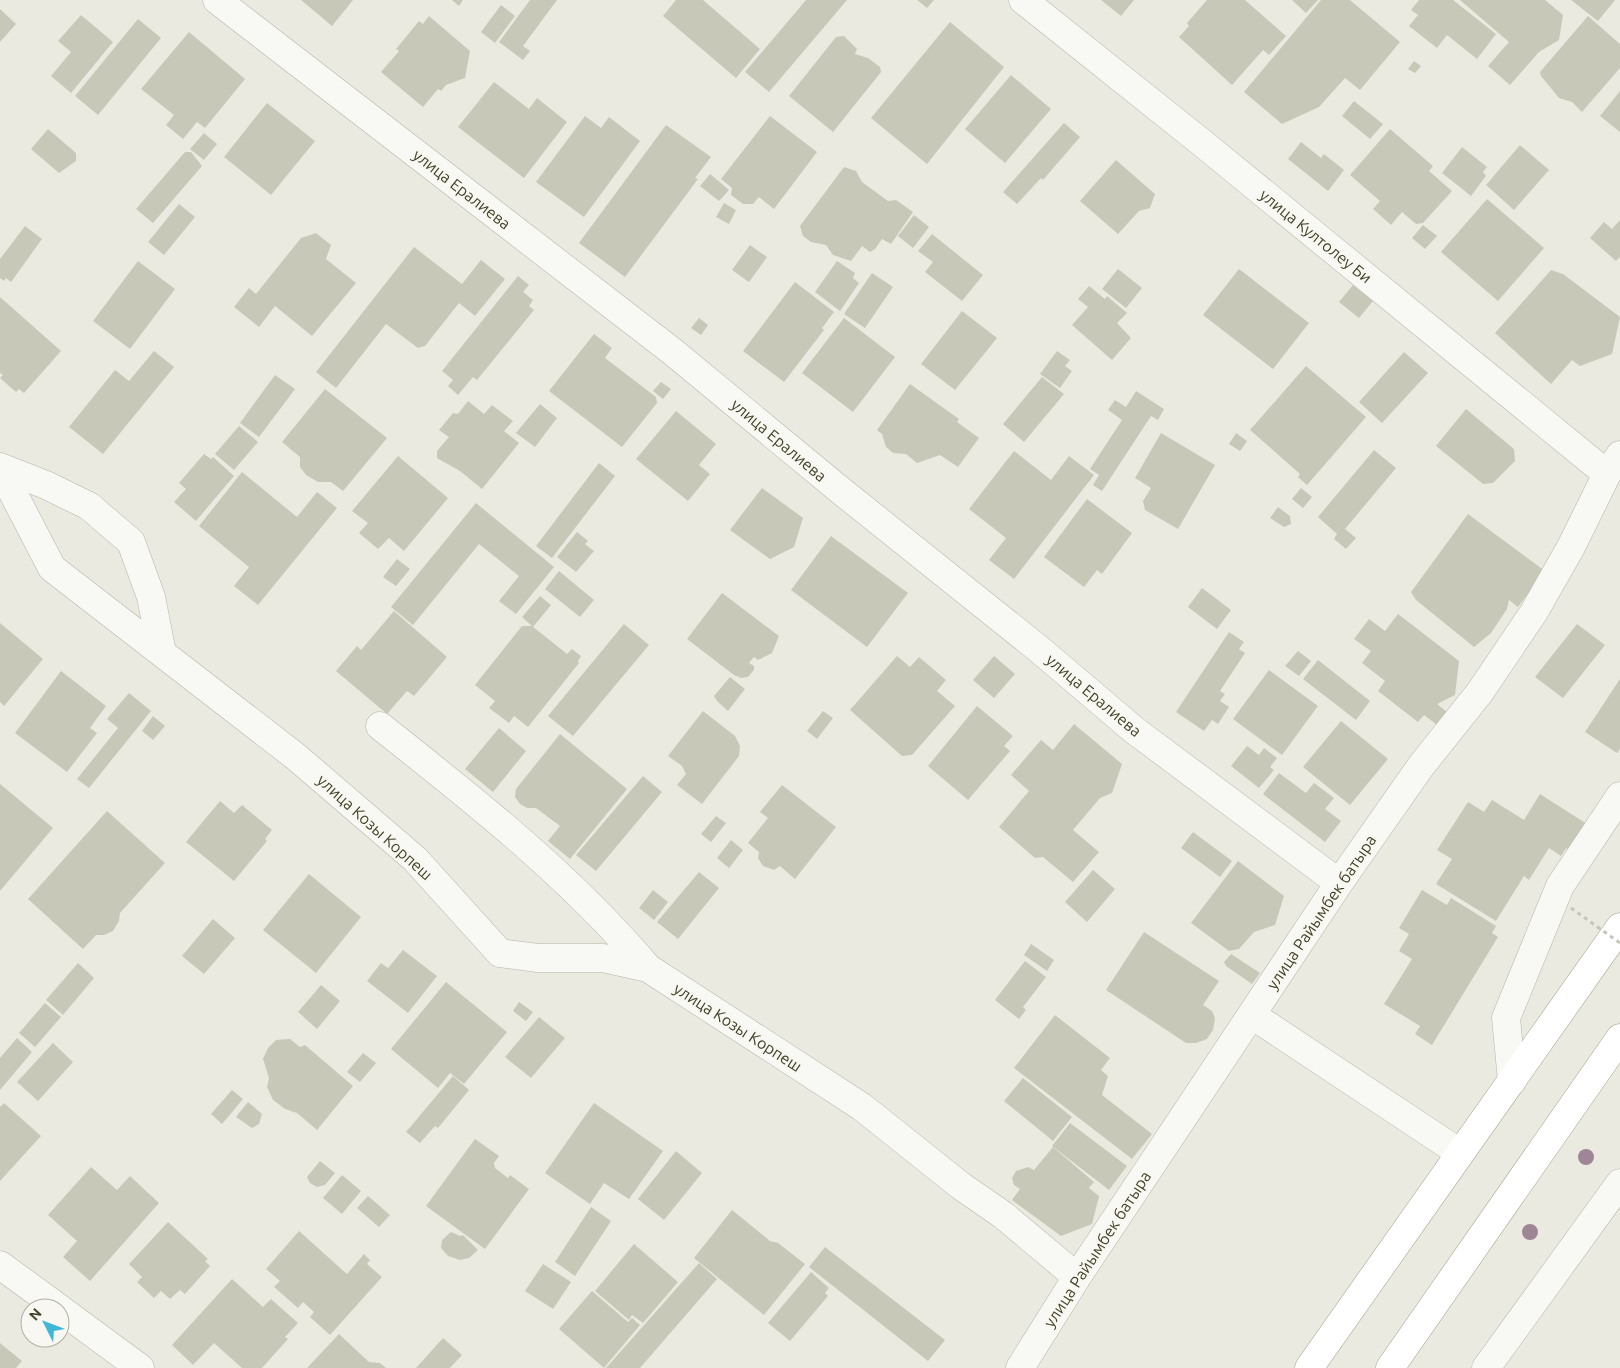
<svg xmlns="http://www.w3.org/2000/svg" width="1620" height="1368" font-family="Ubuntu,sans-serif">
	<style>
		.building { fill: #c8c8b8 }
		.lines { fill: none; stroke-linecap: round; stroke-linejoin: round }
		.minor-casing { stroke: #b5b5a6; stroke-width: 29 }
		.highway-casing { stroke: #a2a187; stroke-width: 29 }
		.minor { stroke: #f8f8f4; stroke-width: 28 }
		.highway { stroke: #fff; stroke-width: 28 }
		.path-bridge { stroke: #c5c5bb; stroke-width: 3; stroke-dasharray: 4 4; stroke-linecap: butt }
		.tree { fill: #9f8696 }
		.labels { text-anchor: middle; stroke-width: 4; stroke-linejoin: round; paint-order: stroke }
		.street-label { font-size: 16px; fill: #434328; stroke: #f8f7f1 }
	</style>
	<rect width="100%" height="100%" fill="#ebeae1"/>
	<!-- building -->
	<path class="building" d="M301,0H353L332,26Z
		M452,0H463L459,6Z
		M530,0H557L523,46L530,51L523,60L499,42Z
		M676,0H703L760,49L736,78L663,16Z
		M806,0H847L769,92L745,72Z
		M917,0H934L927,8Z
		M1101,0H1134L1121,16Z
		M1207,0H1245L1286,36L1269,55L1263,50L1232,85L1179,37L1189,26L1187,23Z
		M1292,0H1318L1306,13Z
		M1321,0H1350L1400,42L1360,90L1345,78L1319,107L1282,124L1244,92Z
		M1419,0H1453L1496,34L1477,59L1447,35L1437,48L1409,26L1418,15L1411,10Z
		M1460,0H1545L1563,15L1559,40L1539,52L1510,85L1488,66L1509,42Z
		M1571,0H1615L1598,21Z
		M501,5L515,16L495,43L481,32Z
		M0,9L16,24L0,42Z
		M81,15L113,42L71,93L51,76L71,52L58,41Z
		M429,16L470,51L465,78L446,85L441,91L438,89L423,107L381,72L399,51L396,49L419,21L423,24Z
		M1588,16L1620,44V68L1582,112L1572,102L1559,98L1541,76L1540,72Z
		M138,19L161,38L98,115L75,96Z
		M950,22L1004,67L927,164L871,118Z
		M189,32L245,79L205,128L197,122L183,139L166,125L174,115L141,89Z
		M844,36L857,49L855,54L868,58L880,67L881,72L833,132L789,96L836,37Z
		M1414,61L1421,66L1415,73L1408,69Z
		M1011,75L1051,109L1005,163L965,129Z
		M494,82L529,109L537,98L567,122L524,178L458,127Z
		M1620,91V132L1600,116Z
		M1354,101L1383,124L1370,139L1342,116Z
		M267,103L315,141L271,195L224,157Z
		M585,116L601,128L609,117L640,141L584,217L536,182Z
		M770,116L817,152L774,209L759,197L753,204H743L731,195L732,188L721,179Z
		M1064,123L1080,137L1043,180L1041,178L1017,204L1003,192Z
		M666,125L711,157L695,178L698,179L625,277L579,243Z
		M48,129L76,153V161L59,173L31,149Z
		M1390,129L1433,166L1429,171L1452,191L1423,223L1416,224L1402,212L1391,225L1373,209L1380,201L1350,175Z
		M204,133L217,144L204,160L190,149Z
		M1301,142L1321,158L1324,154L1344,170L1328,191L1288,159Z
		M1520,145L1549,170L1514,210L1486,185Z
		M1462,147L1487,167L1483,172L1486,176L1471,196L1442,173Z
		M185,152H191L202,166L153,223L136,209Z
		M1116,160L1155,194L1150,208L1139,211L1118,234L1080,201Z
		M844,167L856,171L862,182L888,201L896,200L913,212L891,244L882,239L875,249L870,252L862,246L851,261L833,255L826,245L811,242L803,236L800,226Z
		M710,174L729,190L719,201L700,186Z
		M1487,199L1544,248L1498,301L1441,252Z
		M724,203L736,210L729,224L716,217Z
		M179,204L195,217L164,255L148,242Z
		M914,215L929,227L913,248L898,236Z
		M1620,220V257L1616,261L1590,238L1604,222L1612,229Z
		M1423,225L1437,236L1425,249L1412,238Z
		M25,226L42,239L11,282L6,278L4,281L0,278V259Z
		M316,233L331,245L326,259L356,283L312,336L275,306L259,327L234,307L249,288L256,294L301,238Z
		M932,234L983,275L962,301L925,272L933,262L918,251Z
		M750,245L767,257L749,282L732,270Z
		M414,247L462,284L481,260L505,279L475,316L459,303L425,346L418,348L386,324L336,388L316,372Z
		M138,261L175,289L130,349L93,321Z
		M837,261L855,273L853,278L859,283L840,311L815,292Z
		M1118,269L1142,288L1126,308L1102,289Z
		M1239,269L1309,323L1273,369L1203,315Z
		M1551,270L1563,274L1620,317L1612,354L1580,366L1572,360L1551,384L1495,333Z
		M872,273L893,287L865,328L844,314Z
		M518,276L529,285L523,292L533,300L529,306L534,310L477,380L473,377L458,395L448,386L453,380L442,371Z
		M795,282L834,312L822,328L824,330L784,382L743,351Z
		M1353,285L1373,301L1359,318L1339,302Z
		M1089,286L1105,299L1107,296L1127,313L1117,323L1131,338L1112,360L1072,325L1088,307L1078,299Z
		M0,297L61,351L24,393L19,389L16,392L0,378L3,375L0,373Z
		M962,311L997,338L955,390L921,364Z
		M699,318L708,325L701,335L691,328Z
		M844,318L895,357L853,412L802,373Z
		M594,334L612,348L605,358L656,397L657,403L622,447L549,391Z
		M154,351L174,367L103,454L69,427L115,370L129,381Z
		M1057,351L1070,360L1065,366L1072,371L1060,388L1040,374Z
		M1404,352L1428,373L1382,423L1359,402Z
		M1306,366L1366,417L1307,485L1298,477L1300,474L1250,430Z
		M275,375L295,389L259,437L240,423Z
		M1042,377L1064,394L1024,442L1003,424Z
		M661,382L671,389L663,399L653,391Z
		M910,384L959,419L957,422L979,438L958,467L940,455L917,463L906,454L893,453L886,447L882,434L877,430Z
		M325,389L387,438L343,491L331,482H318L306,475L300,467V457L282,442Z
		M1136,391L1164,409L1158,420L1151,416L1102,491L1093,485L1099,475L1090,469L1122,420L1108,410L1115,400L1126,407Z
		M468,401L484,414L492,405L513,421L504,431L519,443L482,489L460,471L437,458V451L449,437L439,430L453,413L458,414Z
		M540,404L557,418L535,447L516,433Z
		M1466,409L1514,449L1515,461L1493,483L1483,484L1436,446Z
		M676,411L716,444L699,465L710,474L688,501L636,459Z
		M239,426L258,442L234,470L215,454Z
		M1161,433L1215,465L1178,529L1145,510L1143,501L1151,488L1135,478Z
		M1236,433L1247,441L1240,451L1229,444Z
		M1374,450L1396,468L1345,529L1356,538L1346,549L1334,539L1337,534L1318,517Z
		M1014,451L1051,480L1069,456L1094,475L1014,579L989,560L1006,538L969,509Z
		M204,454L211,459L213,457L234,476L196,521L174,502L186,489L179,483Z
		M398,456L448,498L404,551L389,538L378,549L359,533L368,523L352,511Z
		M599,463L615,476L552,558L536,546Z
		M242,472L297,517L317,492L337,508L258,605L234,586L249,567L199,526Z
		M762,488L803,518L794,547L770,559L730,530Z
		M1301,488L1312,497L1303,508L1292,499Z
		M1087,499L1132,533L1102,574L1097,570L1084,587L1044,557Z
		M476,503L554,567L516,614L499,601L519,576L479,544L413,625L391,607Z
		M1278,507L1290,516L1291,524L1284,527L1270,518Z
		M1468,514L1545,571L1518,607L1509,600L1507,609L1491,633L1474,647L1416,600L1411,592Z
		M577,532L588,541L585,544L594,551L576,572L557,557Z
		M831,536L908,593L867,647L791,590Z
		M397,559L410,569L396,586L383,577Z
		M559,571L594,600L580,617L545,589Z
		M1202,588L1231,610L1217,629L1188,607Z
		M722,593L779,636L772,653L758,660L754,657L749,663L754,666V670L748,677L741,678L734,675L687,639Z
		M540,596L551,605L533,627L522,617Z
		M394,611L447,657L414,696L407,691L387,714L336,671L357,646L361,650Z
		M1398,614L1459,661L1455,695L1437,704L1447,712L1437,725L1424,715L1418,722L1378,691L1385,681L1362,663L1371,651L1354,639L1369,619L1385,631Z
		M0,623L43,659L4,706L0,702Z
		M624,624L649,645L573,736L548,716Z
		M1577,624L1605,645L1563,698L1535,677Z
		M522,626H532L567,654L572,649L581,656L578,661L579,663L528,727L514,716L509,723L489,708L495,701L475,685Z
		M1229,632L1244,642L1239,649L1245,653L1220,691L1225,694L1220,701L1229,707L1218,724L1212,720L1204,731L1176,712Z
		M1298,651L1311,661L1299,676L1285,666Z
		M897,656L910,667L919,657L946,680L937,691L955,706L912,755L902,756L850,710Z
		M994,656L1015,674L994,698L973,680Z
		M1318,660L1370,701L1356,720L1303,679Z
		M1269,670L1318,706L1282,755L1233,719Z
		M61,671L106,706L90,728L97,733L67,772L15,733Z
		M730,677L745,689L728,711L717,701L714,696Z
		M1620,679V749L1617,753L1585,732Z
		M129,693L151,711L89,788L77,779L118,728L107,719Z
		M977,706L1013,736L1004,746L1010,751L968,800L928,766Z
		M703,711L735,736L740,746L739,756L702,804L677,785L686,774L682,766L668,756Z
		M823,711L833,718L817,739L807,731Z
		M153,716L165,726L153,740L142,731Z
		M1341,721L1388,759L1350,805L1303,767Z
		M1074,724L1122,764L1112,793L1100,798L1073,830L1099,852L1073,882L1043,857L1035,858L999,827L1029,791L1011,775L1041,740L1053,750Z
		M499,728L526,751L493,792L465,769Z
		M560,734L627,789L570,859L548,841L560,826L536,808H527L520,804L515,797L516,789Z
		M1247,746L1259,755L1264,748L1277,758L1270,767L1274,770L1259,788L1231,766Z
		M1279,773L1306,793L1314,783L1334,798L1325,809L1341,821L1325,842L1263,794Z
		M643,776L662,792L596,871L576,855Z
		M0,784L53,828L0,891Z
		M782,785L836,827L795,879L780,866L774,870L763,866L758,858L759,852L748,843L768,818L760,812Z
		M1540,794L1587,824L1570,851L1566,848L1561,856L1549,848L1529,880L1524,876L1496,921L1436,884L1452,859L1437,850L1468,802L1484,812L1492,800L1524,820Z
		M220,801L234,813L242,805L272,830L265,839L267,841L234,881L186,842Z
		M107,811L165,863L120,913L119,921L113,931L104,935H96L83,949L28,899Z
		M716,816L726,823L711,842L701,834Z
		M1193,832L1232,861L1220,877L1181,848Z
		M731,840L743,850L729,868L717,858Z
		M1238,861L1284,896L1275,925L1254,932L1239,949L1229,951L1191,923Z
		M1093,870L1115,889L1087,922L1065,902Z
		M699,872L719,888L678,939L657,922Z
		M309,874L361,917L316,973L263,930Z
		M653,890L668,902L654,920L639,908Z
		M1422,890L1447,905L1451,898L1496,926L1492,933L1498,937L1432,1045L1415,1034L1420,1026L1384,1004L1412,959L1399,951L1409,934L1399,928Z
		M213,919L235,938L204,974L182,956Z
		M1144,932L1219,981L1203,1005L1212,1011L1215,1018L1213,1030L1207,1039L1196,1043H1186L1106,990Z
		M1031,944L1054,960L1047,971L1024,955Z
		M403,950L437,976L408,1013L367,981L381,963L388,968Z
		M1231,954L1260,973L1252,984L1226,966L1224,962Z
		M1025,961L1046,977L1023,1007L1026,1010L1019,1019L995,1000Z
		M78,963L94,978L63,1015L46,1000Z
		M446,982L507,1032L464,1084L450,1073L438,1088L391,1049Z
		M321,985L340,1001L317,1029L298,1012Z
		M519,1002L533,1012L526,1021L513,1011Z
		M45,1003L61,1017L35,1047L19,1033Z
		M1055,1015L1110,1058L1101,1070L1108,1076L1102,1095L1152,1134L1132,1159L1014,1068Z
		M539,1017L565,1038L531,1078L505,1057Z
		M17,1038L32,1052L0,1090V1058Z
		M290,1039L300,1047L305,1045L353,1086L317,1130L297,1113L285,1109L273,1100L267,1087L269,1078L263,1059L268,1048L276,1040Z
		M53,1043L73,1062L38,1101L17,1082Z
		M363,1053L376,1063L360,1082L347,1072Z
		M453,1076L469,1090L438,1128L435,1126L420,1143L406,1132Z
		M1023,1078L1072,1117L1053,1141L1004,1101Z
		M232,1090L243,1099L222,1124L211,1114Z
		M248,1102L262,1114L259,1124L252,1128L236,1117Z
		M4,1103L41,1136L0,1181V1107Z
		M594,1103L663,1151L629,1199L604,1183L590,1204L545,1173Z
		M1070,1123L1127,1166L1109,1190L1052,1146Z
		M475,1139L499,1156L494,1163L495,1168L508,1178L510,1175L529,1189L485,1249L426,1206Z
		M1053,1147L1094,1182L1089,1188L1099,1196L1092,1224L1061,1236L1012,1200L1020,1189L1014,1185L1012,1178L1016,1171L1028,1167L1034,1170Z
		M676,1151L702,1173L664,1220L638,1199Z
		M320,1161L335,1173L325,1185L317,1187L310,1183L307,1177Z
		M91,1167L117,1190L130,1176L159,1203L90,1281L63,1257L77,1241L48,1215Z
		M342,1175L361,1191L342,1214L323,1198Z
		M368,1196L390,1215L379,1227L357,1208Z
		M591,1207L611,1221L575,1276L555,1262Z
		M732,1210L770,1241L778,1243L805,1264L764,1315L694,1258Z
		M168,1222L208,1259L205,1261L210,1266L185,1294L180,1290L170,1299L161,1291L154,1298L137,1282L142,1277L129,1264Z
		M299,1231L347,1274L364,1254L370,1260L367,1264L382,1277L330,1335L310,1317L314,1312L303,1302L298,1308L274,1287L280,1281L266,1269Z
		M451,1232L460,1236L463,1235L478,1250L469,1258L460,1260L448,1256L441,1248L442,1240Z
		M634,1244L678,1282L643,1323L632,1315L629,1320L595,1291Z
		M825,1247L945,1340L928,1361L809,1267Z
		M699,1263L717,1279L640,1368H606Z
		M543,1264L571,1282L553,1309L525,1291Z
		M811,1272L829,1288L825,1293L828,1296L790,1341L768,1323Z
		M232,1279L263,1307L271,1299L298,1323L285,1337L288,1339L262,1368H242L214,1343L193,1365L172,1345Z
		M592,1291L628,1322L632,1318L640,1325L604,1368L559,1329Z
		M339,1334L369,1362L380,1363L386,1368H307Z
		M443,1338L462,1355L450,1368H416Z
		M0,1343L22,1361L16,1368H0Z"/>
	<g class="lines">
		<!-- minor casing -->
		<g class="minor-casing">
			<path id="minor" d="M217,0L673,352L840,490L1040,650L1134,730L1339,883
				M1023,0L1201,142L1607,474
				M0,467L46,485L89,506L131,542L151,597L162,653
				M0,468L52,568L295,756L415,859L500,953L538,958H603L648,968L862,1107L961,1186L1003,1215L1077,1277
				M380,726C475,801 570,876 648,968
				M1252,1015L1460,1153
				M1512,1081L1506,1018L1560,886L1620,796
				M0,1265L59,1308
				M60,1309L140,1368
				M1020,1368L1077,1277L1339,883L1421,766L1480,692L1534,612L1571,547L1607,474L1620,455
				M1486,1368L1620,1183"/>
		</g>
		<!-- highway casing -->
		<g class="highway-casing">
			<path id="highway" d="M1309,1368L1620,927
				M1390,1368L1620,1038"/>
		</g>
		<!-- minor -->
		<use href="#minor" class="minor"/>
		<!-- highway -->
		<use href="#highway" class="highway"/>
		<!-- path-bridge -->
		<path class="path-bridge" d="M1571,908L1620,943"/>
	</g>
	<!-- trees -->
	<g class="tree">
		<circle cx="1586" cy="1157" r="8"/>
		<circle cx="1530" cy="1232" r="8"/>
	</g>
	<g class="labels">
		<!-- street labels -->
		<g class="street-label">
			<text transform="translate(462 189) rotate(38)" y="6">улица Ералиева</text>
			<text transform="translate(1316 236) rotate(39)" y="6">улица Култолеу Би</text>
			<text transform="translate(779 440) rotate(40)" y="6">улица Ералиева</text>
			<text transform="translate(1094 695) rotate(40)" y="6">улица Ералиева</text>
			<text transform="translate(375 827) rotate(42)" y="6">улица Козы Корпеш</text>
			<text transform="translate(1321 912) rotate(-56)" y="6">улица Райымбек батыра</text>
			<text transform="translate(738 1027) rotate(33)" y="6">улица Козы Корпеш</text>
			<text transform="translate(1097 1249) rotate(-57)" y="6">улица Райымбек батыра</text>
		</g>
	</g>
	<!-- north arrow -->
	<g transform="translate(45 1323) rotate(312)"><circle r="24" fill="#f8f7f1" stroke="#b0afa1"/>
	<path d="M0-4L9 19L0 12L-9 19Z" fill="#3fb8d7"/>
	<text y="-8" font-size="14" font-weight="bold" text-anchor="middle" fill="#434328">N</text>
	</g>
</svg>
